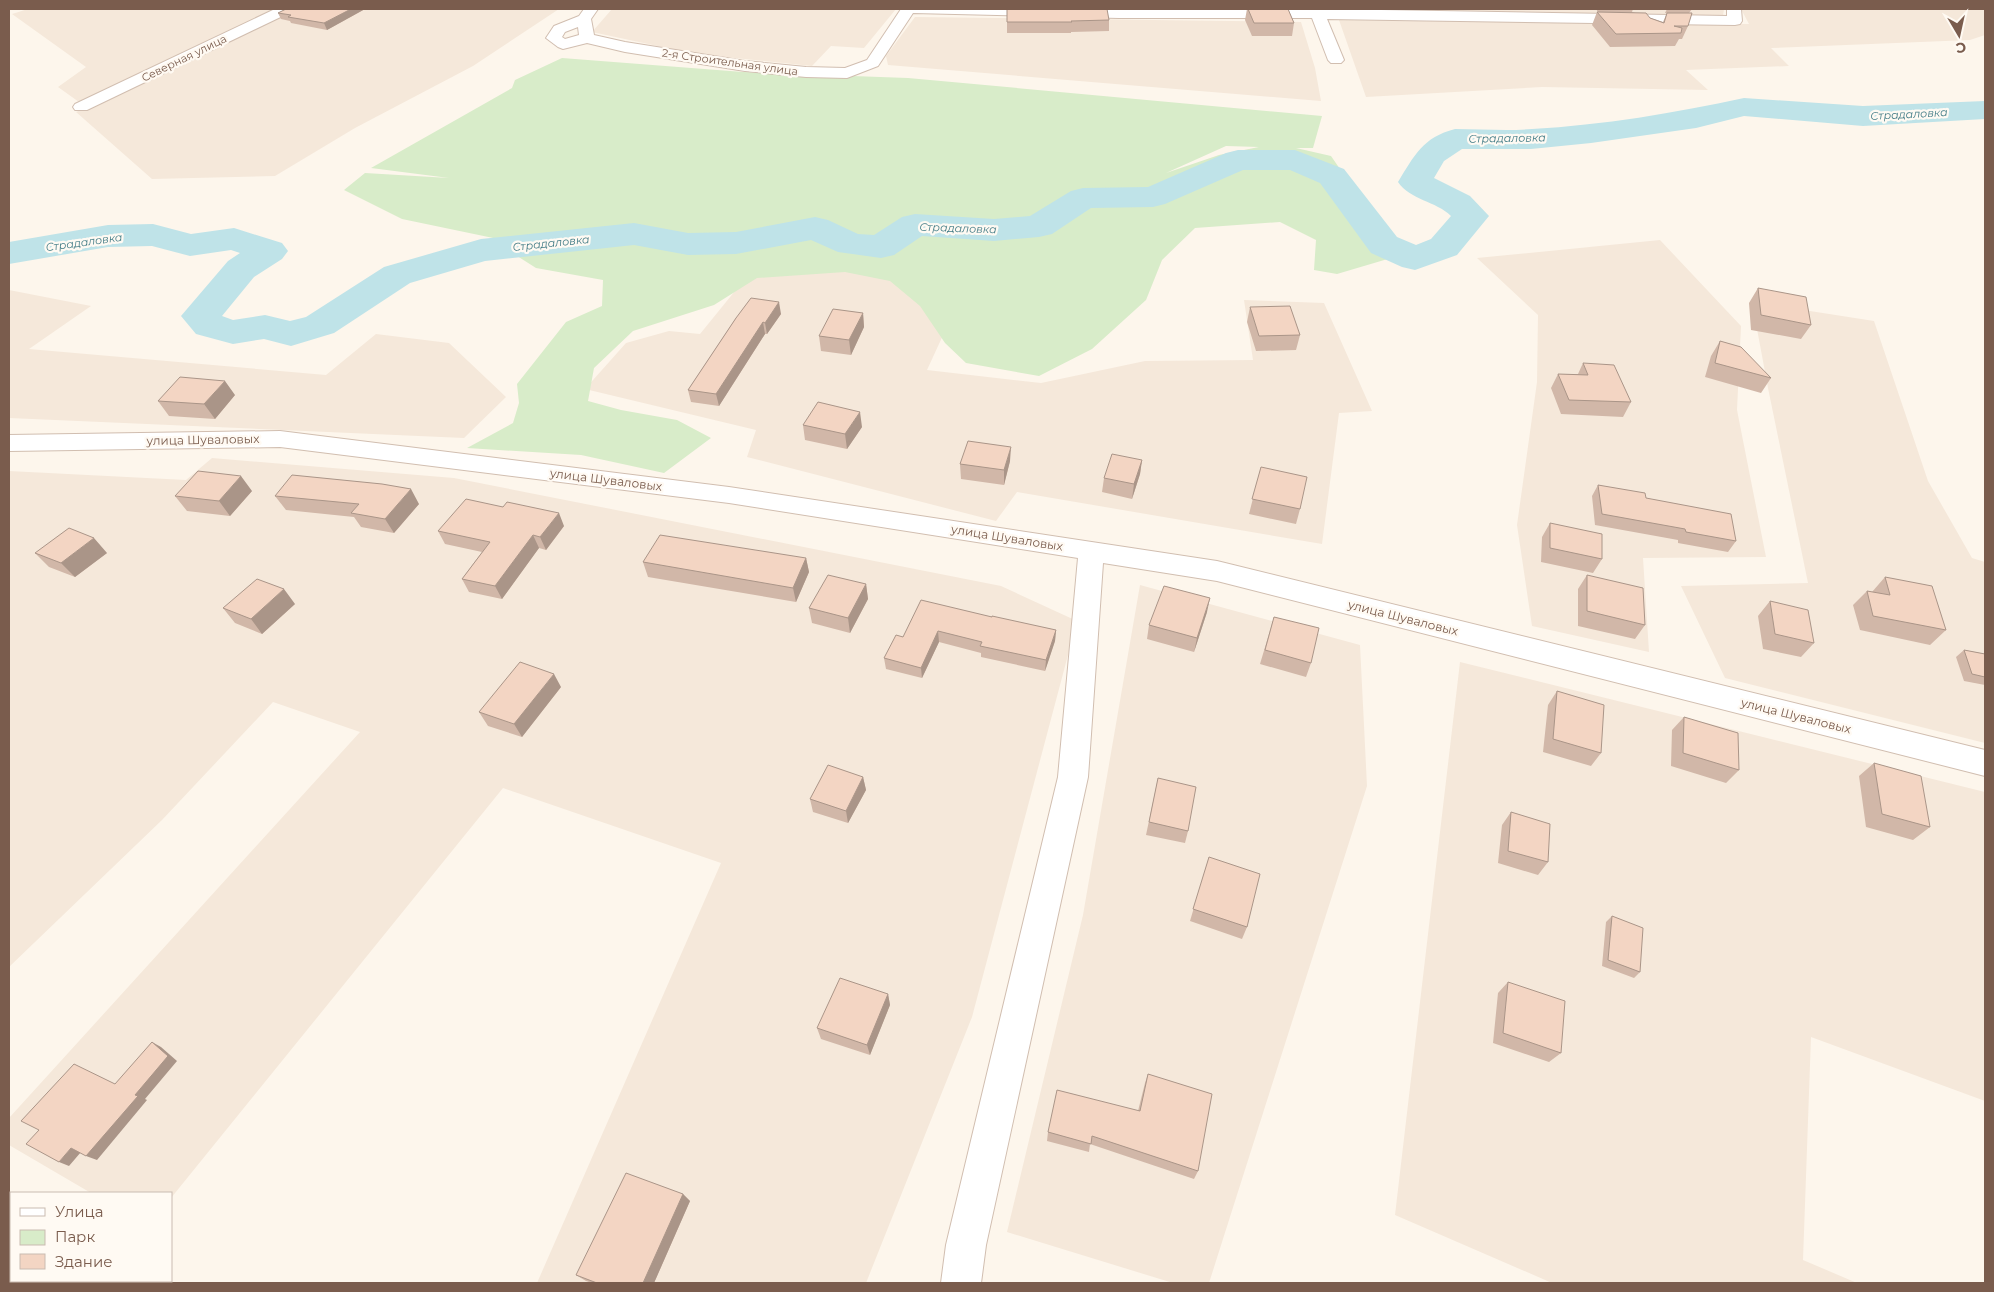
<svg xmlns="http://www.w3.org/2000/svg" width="1994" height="1292" font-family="Montserrat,sans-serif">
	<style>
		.residential { fill: #f5e8da }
		.green { fill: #d8ecc9; fill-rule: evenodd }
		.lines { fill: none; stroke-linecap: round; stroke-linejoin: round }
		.river { fill: #bfe3e8; fill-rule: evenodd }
		.minor-casing { stroke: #d1beb0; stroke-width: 2 }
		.minor { fill: #fff; fill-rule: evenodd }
		.wall { fill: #d1b7a8 }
		.shaded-wall { fill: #aa9588 }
		.building { fill: #f3d5c3; stroke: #aa9588 }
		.labels { text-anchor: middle; stroke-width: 4.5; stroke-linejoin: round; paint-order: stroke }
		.far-street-label { font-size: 11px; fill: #7a5c4d; stroke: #fffaf3 }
		.far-water-label { font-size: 11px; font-style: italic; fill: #437c86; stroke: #fffaf3 }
		.street-label { font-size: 12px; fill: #7a5c4d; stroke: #fffaf3 }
	</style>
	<rect width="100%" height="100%" fill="#fdf6ec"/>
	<!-- residential -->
	<path class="residential" d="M28,9H275L79,102L58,87L86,67L12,14Z
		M293,9H559L473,66L355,128L275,176L152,179L76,112Z
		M612,9H896L864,48L831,46L812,66L695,54L592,32Z
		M1336,9H1724L1723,16L1336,10Z
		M1741,9H1985V35L1970,40L1771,48L1789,66L1686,70L1708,90L1542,87L1366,97L1339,20L1749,24Z
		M915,17L1301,22L1315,68L1321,101L888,65L886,56Z
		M1660,240L1741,326L1737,410L1766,557L1643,558L1649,652L1532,626L1517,525L1537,382L1538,315L1477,258Z
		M770,248L962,294L927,370L1041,383L1145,361L1253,360L1244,300L1324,303L1372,411L1339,413L1322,544L1017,492L996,521L747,457L756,430L585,389L626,343L669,331L700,334Z
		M9,290L91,306L29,349L326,375L376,334L449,343L506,397L464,438L9,418Z
		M1752,302L1874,321L1928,481L1972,558L1985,562V743L1725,678L1681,586L1808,583L1768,388Z
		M212,458L454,478L1001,586L1077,621L972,1017L866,1283H537L721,863L503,788L171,1198V1193H91L9,1145V1118L360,732L273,702L162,820L9,967V471L186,480Z
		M1140,585L1360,645L1367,786L1209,1283H1173L1007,1232L1083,915Z
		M1460,662L1985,792V1101L1811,1037L1803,1260L1857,1283H1552L1395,1215Z"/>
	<!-- green -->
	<path class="green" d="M562,58L743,72L908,78L1322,116L1313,148H1296L1331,156L1351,185L1383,221L1391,258L1337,274L1314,270L1316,240L1280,222L1195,228L1162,260L1146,300L1092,349L1039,376L966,363L945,343L920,306L890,281L845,272L757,278L714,305L633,331L594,368L588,401L621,410L677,420L711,438L664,473L581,455L467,448L513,423L519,403L517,384L566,322L602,306L603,280L536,268L514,254L517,243L402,219L344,190L365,173L449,178L371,168L512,88L515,80ZM1226,146L1259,147L1219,155L1166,173Z"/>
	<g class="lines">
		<!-- river -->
		<path class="river" d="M1744,98L1863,106L1985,101V119L1863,126L1744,116L1696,128L1591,143L1531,149H1462L1444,161L1434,178L1470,196L1489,216L1457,255L1415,270L1402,267L1371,253L1320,183L1290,170H1243L1165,204L1153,207L1091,208L1052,234L1039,237L994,241L922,236L894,255L881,258L838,252L811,240L736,254L688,255L634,245L485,261L410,283L334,333L291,346L264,339L233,344L196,334L181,316L228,261L240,253L231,250L190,256L152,246L108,247L9,264V242L108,225L153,224L191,234L234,228L282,243L288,251L282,259L254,277L222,316L233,320L265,315L290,321L306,317L384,267L481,239L634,223L688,233L736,232L815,217L828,220L858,234L874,235L902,217L915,214L994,219L1030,216L1071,191L1083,188L1148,187L1226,153L1238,150H1295L1344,169L1397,237L1416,245L1431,239L1451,216C1436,201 1410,200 1398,182C1414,156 1423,137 1455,129C1480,129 1506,131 1532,129C1603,125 1675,113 1744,98Z"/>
		<!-- minor casing -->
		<g class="minor-casing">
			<path id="minor" d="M275,9H293L291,12L87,110H75L73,107L75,104Z
				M584,9H598L591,19L594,35L625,42L745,61L806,67L845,68L867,60L901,9H1323L1727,16V9H1741L1742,21L1740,24L1735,25L1327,19L1344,60L1341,63H1331L1328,60L1312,18H1119L913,13L878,66L847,78L806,77L745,71L625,52L587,43L563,49L558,47L546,38L554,26L579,16ZM578,27L579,35L565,39L562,37L565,32Z
				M280,431L729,487L1217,561L1985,750V776L1217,581L1103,563L1088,777L986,1245L981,1283H941L946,1245L1058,777L1078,558L729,503L280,447L9,451V435Z
				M9,1215L11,1216V1256L9,1255Z
				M83,1281H128L129,1283H84Z"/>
		</g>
		<!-- minor -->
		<use href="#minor" class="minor"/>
	</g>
	<!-- wall -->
	<path class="wall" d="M286,9H365L327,30L291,23L290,21L281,19L278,13Z
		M1007,9L1109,20V31L1071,32V33H1007Z
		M1247,9H1288L1294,23L1292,36H1252L1245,20Z
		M1596,9H1633L1632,12L1663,22L1667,13H1665L1667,9H1692L1689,13L1688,26L1682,39H1679L1675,46L1610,47L1592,25L1597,12H1598Z
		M1758,288L1811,325L1801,339L1751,330L1749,303Z
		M1250,307L1300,335L1296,350L1256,351L1247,322Z
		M863,313L864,327L851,355L821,351L819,336Z
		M781,314L767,334H765L719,406L691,402L688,390L736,318Z
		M1720,341L1771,378L1761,393L1705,377L1711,356Z
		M1583,363L1631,402L1623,417L1561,414L1551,388L1558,374H1578Z
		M235,395L215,419L169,416L158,401Z
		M803,425L862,427L847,449L805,440Z
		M1142,460L1140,474L1132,499L1102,492L1104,478Z
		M1010,461L1004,485L961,479L960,464Z
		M1261,467L1300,509L1296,524L1249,514Z
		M1598,485L1646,498L1736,541L1728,552L1678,543V540L1595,525L1592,496Z
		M252,491L230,516L187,511L175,496Z
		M275,496L419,504L394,533L361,527L354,517L286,510Z
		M1550,523L1602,559L1593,573L1541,562L1542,537Z
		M564,526L546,550L539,548L502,599L469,592L462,579L482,552L445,544L438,531Z
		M35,553H107L75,577L49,567Z
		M806,558L809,572L796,602L648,577L643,562Z
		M1587,575L1645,625L1635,639L1578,626V589Z
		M1885,577L1946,630L1930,645L1860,630L1853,605L1867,591L1872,592Z
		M866,584L868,599L850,633L812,623L809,608Z
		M1770,601L1814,643L1801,657L1763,649L1758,616Z
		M295,604L262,634L235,623L223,608Z
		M1207,612L1194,652L1147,639L1149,625Z
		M992,617L1056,630L1055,641L1045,671L981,657V653L939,642L922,678L886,669L884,658L903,637Z
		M1274,617L1311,663L1306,677L1260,664Z
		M1964,650L1985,654V685L1964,681L1956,657Z
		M561,687L522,737L488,726L479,712Z
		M1557,691L1601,753L1591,766L1543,752L1548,705Z
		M1684,717L1739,770L1726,783L1671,766L1672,730Z
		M1874,763L1930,827L1913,840L1866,827L1859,776Z
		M863,777L866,790L848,823L813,812L810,799Z
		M1158,778L1188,831L1185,843L1146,835Z
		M1511,812L1548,862L1538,875L1498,863L1502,825Z
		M1209,857L1247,927L1242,939L1190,921Z
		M1612,916L1640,972L1634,978L1602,966L1606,922Z
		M1508,982L1561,1053L1549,1062L1493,1043L1498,993Z
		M888,994L890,1005L870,1055L821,1039L817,1028Z
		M1148,1074L1198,1171L1194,1179L1090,1144L1089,1152L1047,1141L1048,1132L1138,1111L1145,1083Z
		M683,1194L690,1201L654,1283H592L586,1281L576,1275Z"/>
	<!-- shaded-wall -->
	<path class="shaded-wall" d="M351,9H365L327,30L324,23Z
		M779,302L781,314L767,334L765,323Z
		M863,313L864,327L851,355L849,340Z
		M763,322L765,334L719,406L716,394Z
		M225,381L235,395L215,419L204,404Z
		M860,412L862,427L847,449L845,434Z
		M1011,447L1010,461L1004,485V470Z
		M1142,460L1140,474L1132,499L1134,484Z
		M241,476L252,491L230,516L219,501Z
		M411,489L419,504L394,533L385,519Z
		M559,513L564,526L546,550L540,537Z
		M533,535L539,548L502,599L495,586Z
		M94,538L107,553L75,577L61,563Z
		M806,558L809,572L796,602L793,588Z
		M866,584L868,599L850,633L848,618Z
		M284,589L295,604L262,634L251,619Z
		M1210,598L1207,612L1194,652L1197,638Z
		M1056,630L1055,641L1045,671L1046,660Z
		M938,631L939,642L922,678L921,668Z
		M554,674L561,687L522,737L514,724Z
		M863,777L866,790L848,823L846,811Z
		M888,994L890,1005L870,1055L867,1045Z
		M152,1042L161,1047L177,1061L145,1099L147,1100L97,1160L86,1156Z
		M71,1148L81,1152L69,1166L59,1162Z
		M683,1194L690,1201L654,1283H643Z"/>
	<!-- building -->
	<path class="building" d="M286,9H351L324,23L288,17L291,15L278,13Z
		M1007,9H1107L1109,20L1071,21L1072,22H1007Z
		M1248,9H1288L1294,23H1254Z
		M1597,12L1646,13L1650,18L1664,23L1667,13H1692L1688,26H1674L1682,28L1681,33L1616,34Z
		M1758,288L1806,297L1811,325L1761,315Z
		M751,298L779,302L765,323L763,322L716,394L688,390L736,318Z
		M1290,306L1300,335L1259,336L1250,307Z
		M833,309L863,313L849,340L819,336Z
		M1720,341L1741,347L1771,378L1715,363Z
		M1583,363L1614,365L1631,402L1569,400L1558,374L1588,375Z
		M180,377L225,381L204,404L158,401Z
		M818,402L860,412L845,434L803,425Z
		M968,441L1011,447L1004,470L960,464Z
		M1112,454L1142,460L1134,484L1104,478Z
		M1261,467L1307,477L1300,509L1252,499Z
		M198,471L241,476L219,501L175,496Z
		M292,475L382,484L411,489L385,519L351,513L359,504L275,496Z
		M1598,485L1645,493L1646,498L1731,514L1736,541L1686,532L1685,529L1602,514Z
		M466,499L503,507L507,502L559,513L540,537L533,535L495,586L462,579L490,542L438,531Z
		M1550,523L1602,534V559L1550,548Z
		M69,528L94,538L61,563L35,553Z
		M660,535L806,558L793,588L643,562Z
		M828,575L866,584L848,618L809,608Z
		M1587,575L1643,588L1645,625L1587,611Z
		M1885,577L1932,586L1946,630L1873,616L1867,591L1890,595Z
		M257,579L284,589L251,619L223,608Z
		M1164,586L1210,598L1197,638L1149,625Z
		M921,600L992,617V616L1056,630L1046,660L980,646L982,642L938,631L921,668L884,658L896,635L903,637Z
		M1770,601L1808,610L1814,643L1775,634Z
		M1274,617L1319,628L1311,663L1265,650Z
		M1964,650L1985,654V677L1972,674Z
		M520,662L554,674L514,724L479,712Z
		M1557,691L1604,705L1601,753L1553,739Z
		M1684,717L1738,733L1739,770L1683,753Z
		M1874,763L1921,776L1930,827L1882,814Z
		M828,765L863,777L846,811L810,799Z
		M1158,778L1196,787L1188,831L1149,822Z
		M1511,812L1550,824L1548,862L1508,851Z
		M1209,857L1260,874L1247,927L1193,909Z
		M1612,916L1643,928L1640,972L1608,960Z
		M840,978L888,994L867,1045L817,1028Z
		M1508,982L1565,1001L1561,1053L1503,1033Z
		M152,1042L168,1056L135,1095L138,1096L86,1156L71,1148L59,1162L26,1144L39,1130L21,1121L74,1064L115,1084Z
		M1148,1074L1212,1094L1198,1171L1092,1136L1091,1144L1048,1132L1057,1090L1140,1111Z
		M626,1173L683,1194L643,1283H597L576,1275Z"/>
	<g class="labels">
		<!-- far-street labels -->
		<g class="far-street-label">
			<text transform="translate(184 58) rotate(-26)" y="4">Северная улица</text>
			<text transform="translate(730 62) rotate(8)" y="4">2-я Строительная улица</text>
		</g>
		<!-- far-water labels -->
		<g class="far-water-label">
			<text transform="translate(1909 114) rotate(-3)" y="4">Страдаловка</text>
			<text transform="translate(1507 138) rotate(-1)" y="4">Страдаловка</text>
			<text transform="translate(958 228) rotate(2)" y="4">Страдаловка</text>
			<text transform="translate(84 242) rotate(-8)" y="4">Страдаловка</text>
			<text transform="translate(551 243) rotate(-6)" y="4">Страдаловка</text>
		</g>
		<!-- street labels -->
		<g class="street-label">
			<text transform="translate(203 440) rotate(-1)" y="4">улица Шуваловых</text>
			<text transform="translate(606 480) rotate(7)" y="4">улица Шуваловых</text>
			<text transform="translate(1007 538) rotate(9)" y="4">улица Шуваловых</text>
			<text transform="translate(1403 618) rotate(14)" y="4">улица Шуваловых</text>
			<text transform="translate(1796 716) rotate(14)" y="4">улица Шуваловых</text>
		</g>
	</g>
	<!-- border -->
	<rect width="1994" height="1292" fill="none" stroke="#7a5c4d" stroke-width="20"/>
	<!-- legend -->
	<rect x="10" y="1192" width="162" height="90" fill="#fffaf3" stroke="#cabbb1"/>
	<rect x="20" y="1208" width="25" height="8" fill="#ffffff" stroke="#cabbb1"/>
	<text x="55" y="1217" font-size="15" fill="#7a5c4d">Улица</text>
	<rect x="20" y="1230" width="25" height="15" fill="#d8ecc9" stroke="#cabbb1"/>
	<text x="55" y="1242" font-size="15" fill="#7a5c4d">Парк</text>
	<rect x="20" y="1254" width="25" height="15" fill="#f3d5c3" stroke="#cabbb1"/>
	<text x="55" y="1267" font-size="15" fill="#7a5c4d">Здание</text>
	<!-- north arrow -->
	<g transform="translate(1959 35) rotate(171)" stroke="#fffaf3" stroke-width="4" paint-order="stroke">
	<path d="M0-4L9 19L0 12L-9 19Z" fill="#7a5c4d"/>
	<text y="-8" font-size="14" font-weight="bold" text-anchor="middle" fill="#7a5c4d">С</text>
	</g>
</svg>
